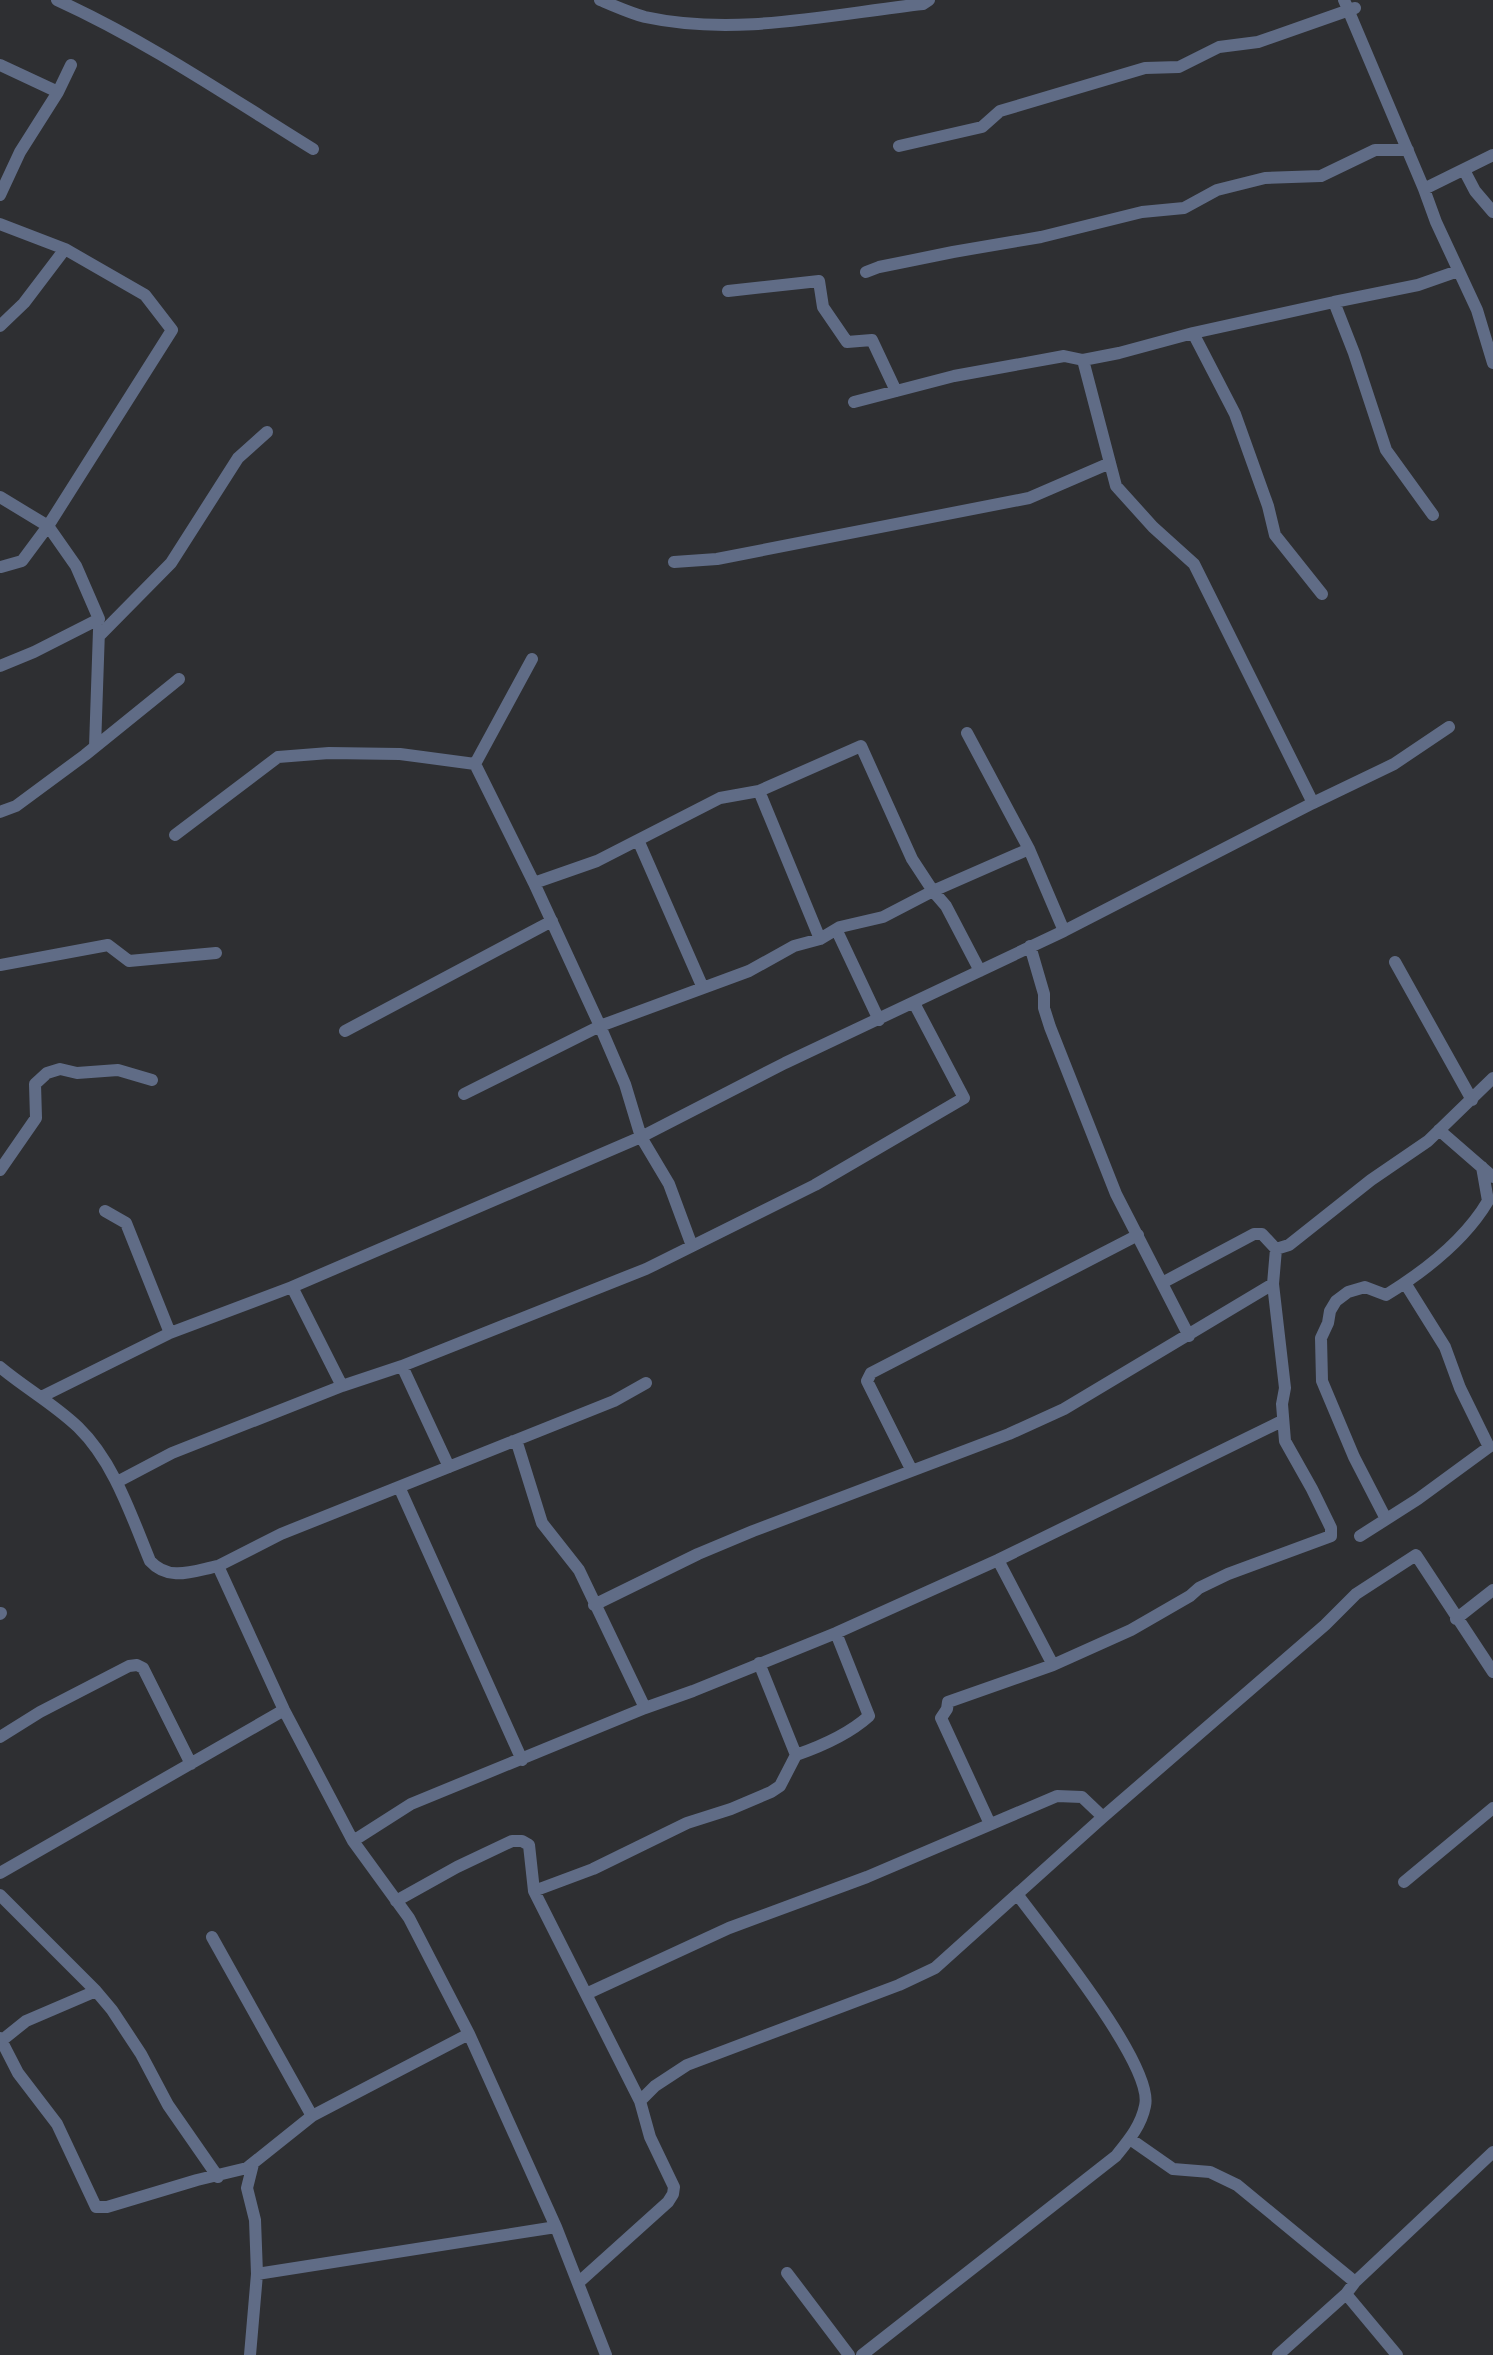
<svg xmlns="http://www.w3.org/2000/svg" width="1493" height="2355" font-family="'Varela Round',sans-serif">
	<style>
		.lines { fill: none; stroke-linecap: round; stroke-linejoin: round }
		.street { stroke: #606c86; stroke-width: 12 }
	</style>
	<rect width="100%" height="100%" fill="#2e2f32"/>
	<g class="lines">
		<!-- street -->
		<path class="street" d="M57,0C147,41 229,97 313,149
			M600,0C615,6 630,13 645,17C737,37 832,14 923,4L929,0
			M1344,0L1424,189L1436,222L1477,310L1493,363
			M0,65L58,92L20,152L0,195
			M58,92L71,65
			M899,146L982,127L1000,111L1145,68L1179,67L1219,47L1258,42L1355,8
			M1464,170L1475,191L1493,212
			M1424,189L1493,155
			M0,224L65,249L24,303L0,326
			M866,272L879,267L953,252L1041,237L1142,212L1184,208L1217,190L1265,178L1321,176L1375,150H1408
			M728,291L819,281L823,307L847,342L872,340L896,391
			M1193,333L1119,353L1083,360L1116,486L1153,527L1194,564L1313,803L1394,764L1449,727
			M854,402L954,376L1064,356L1083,360
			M0,497L48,526L76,566L99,619L34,652L0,666
			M1433,515L1386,450L1354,353L1334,302L1418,285L1458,271
			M674,562L717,559L1029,498L1110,463
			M1,567L22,561L48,526L172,330L145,295L65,249
			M1322,594L1275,535L1268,506L1235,414L1193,333L1334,302
			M99,636L171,563L238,458L267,432
			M967,733L1029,849L1064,931
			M95,747L99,630
			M475,764L534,883L600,1026L625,1084L641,1137L669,1184L692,1246
			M475,764L532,659
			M0,812L16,806L85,755L179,679
			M175,835L278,757L329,753L400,754L475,764
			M638,840L720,798L759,791
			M534,883L597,861L638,840L703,988
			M837,931L879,1020
			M820,939L759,791L861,746L912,859L933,891L946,906L980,971
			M1030,946L1044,994V1008L1050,1027L1116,1194L1189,1336
			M1395,962L1472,1100
			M0,965L108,945L129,961L216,953
			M345,1031L552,921
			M464,1094L600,1026L749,971L794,946L820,939L840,927L883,917L933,891L1029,849
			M1439,1130L1493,1177
			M0,1170L36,1118L35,1084L47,1073L60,1069L77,1073L118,1070L152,1080
			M105,1211L126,1223L170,1333
			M1276,1249L1289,1245L1371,1180L1428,1141L1493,1078
			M292,1287L641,1137L785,1063L1064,931L1313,803
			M402,1366L449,1467
			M0,1367C25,1388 54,1404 78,1427C114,1462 131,1515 150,1561C169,1582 193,1571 218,1566L284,1710L353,1841L409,1918L469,2034L556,2227L606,2355
			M41,1397L170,1333L292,1287L342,1386
			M513,1441L518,1446L542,1523L579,1570L645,1708
			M911,1469L867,1381L871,1373L1138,1235
			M117,1482L172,1453L342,1386L402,1366L646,1269L815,1185L964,1098L914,1003
			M400,1489L522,1760
			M1386,1519L1354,1457L1322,1381L1321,1338L1328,1323L1330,1311L1336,1301L1348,1292L1365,1287L1386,1295C1425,1271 1465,1240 1488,1201L1482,1167
			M1360,1536L1418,1499L1489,1447L1460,1388L1445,1347L1405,1283
			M998,1560L1053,1665
			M218,1566L281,1534L614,1401L646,1383
			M594,1605L698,1554L753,1531L1009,1434L1064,1409L1273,1284
			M0,1614L1,1613
			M1456,1619L1493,1590
			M759,1663L796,1755
			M0,1737L40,1712L129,1666L137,1665L143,1668L191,1764
			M990,1824L941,1718L947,1709L948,1702L1053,1665L1131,1630L1190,1596L1199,1588L1228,1574L1331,1536V1528L1312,1489L1285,1441L1282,1404L1285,1388L1273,1284L1276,1249L1262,1234H1254L1162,1283
			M353,1841L411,1804L645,1708L693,1691L836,1633L998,1560L1282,1421
			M0,1873L284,1710
			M1404,1882L1493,1808
			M534,1891L593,1869L687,1823L731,1809L771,1792L780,1786L796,1755C822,1746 849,1734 869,1716L836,1633
			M0,1895L96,1991L112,2010L141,2054L168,2105L218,2177
			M396,1901L457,1867L512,1841H522L529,1845L534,1891L640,2101L650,2137L674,2187L673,2194L668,2202L578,2283
			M212,1937L312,2116
			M586,1994L729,1928L867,1877L1057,1796L1082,1797L1103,1817
			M0,2038L18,2073L57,2124L96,2207H107L197,2180L247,2168L312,2116L469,2034
			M1,2041L26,2021L96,1991
			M640,2101L655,2086L687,2065L899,1985L935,1968L1103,1817L1325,1625L1356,1594L1416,1555L1493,1672
			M1130,2139L1173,2169L1210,2172L1237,2185L1355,2282
			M787,2273L849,2355
			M257,2274L556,2227
			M1346,2294L1397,2355
			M250,2355L257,2274L255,2220L247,2188L253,2164
			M862,2355L1116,2156C1128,2141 1141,2126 1145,2106C1155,2066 1044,1931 1017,1894
			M1278,2355L1346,2294L1355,2282L1493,2152"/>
	</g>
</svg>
